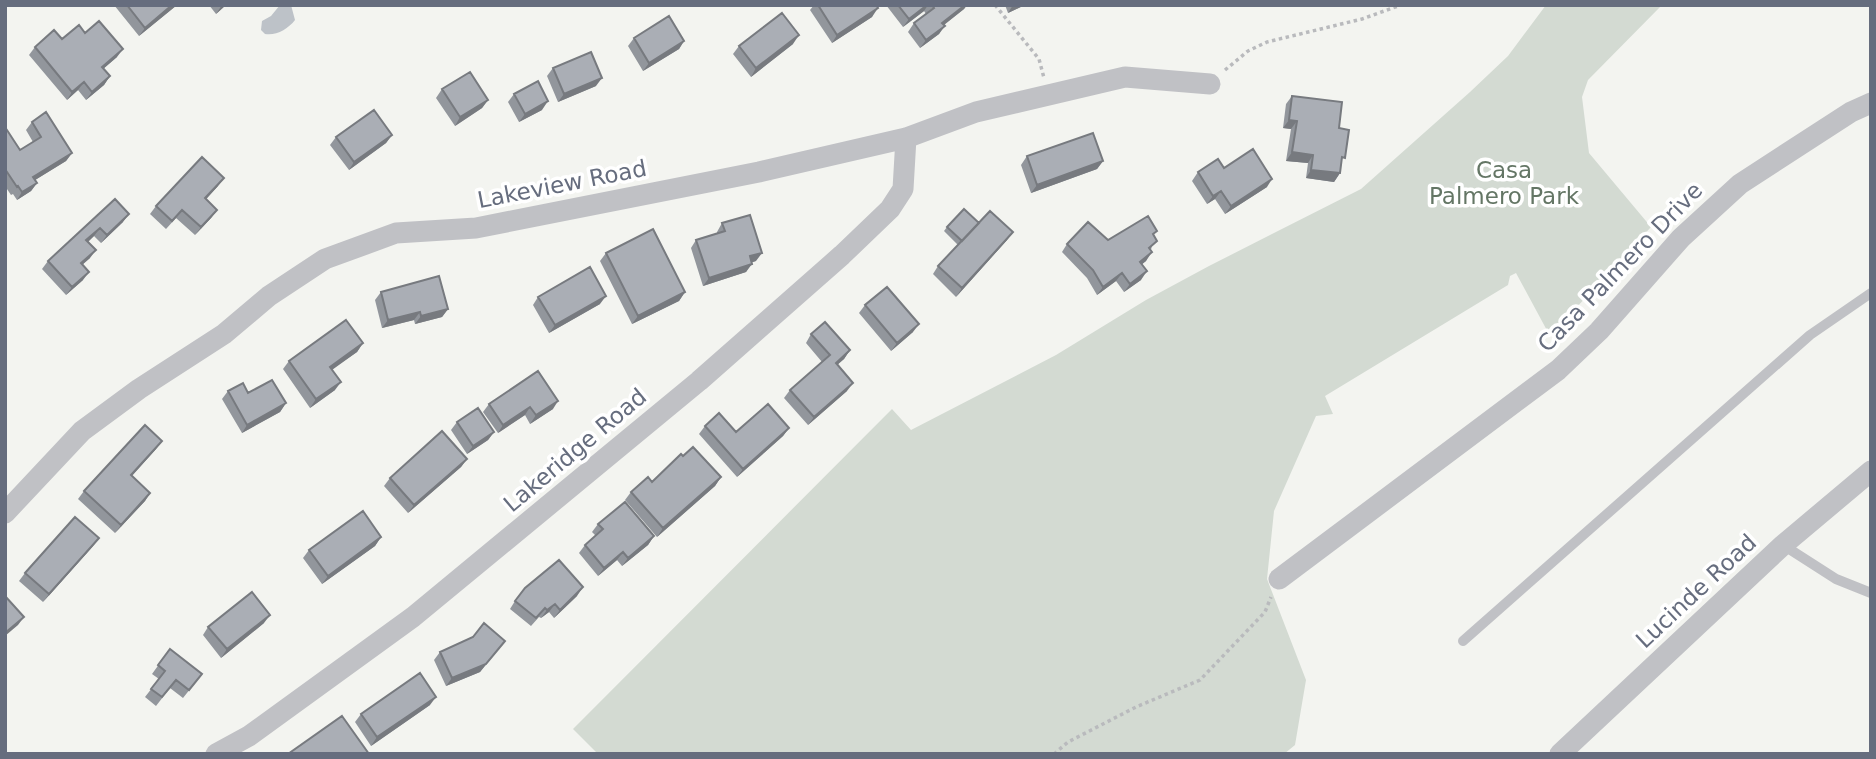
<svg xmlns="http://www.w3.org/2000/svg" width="1876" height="759" font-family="'DejaVu Sans',sans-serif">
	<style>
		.green { fill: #d3dad2 }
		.water { fill: #bdc2c8 }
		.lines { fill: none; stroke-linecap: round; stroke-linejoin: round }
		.path { stroke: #b9babd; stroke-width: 3.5; stroke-dasharray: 3.5 3.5; stroke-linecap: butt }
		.lane { stroke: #c0c1c5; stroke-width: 10 }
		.street { stroke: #c0c1c5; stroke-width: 21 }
		.wall { fill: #92969c }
		.shaded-wall { fill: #777a7f }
		.building { fill: #aaaeb5; stroke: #777a7f; stroke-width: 2 }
		.labels { text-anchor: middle; stroke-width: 7; stroke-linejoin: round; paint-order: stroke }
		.park-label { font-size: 23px; fill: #647665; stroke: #fff }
		.street-label { font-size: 23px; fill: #666d7e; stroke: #fff }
	</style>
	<rect width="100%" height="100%" fill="#f3f4f0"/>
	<!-- green -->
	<path class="green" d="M1546,5H1662L1588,80L1582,97L1589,153L1651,227L1550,336L1516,273L1510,276L1508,285L1325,396L1333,414L1316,416L1274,511L1267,579L1306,680L1295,745L1284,754H598L573,729L892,409L911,430L1056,355L1146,300L1209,266L1361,189L1470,92L1508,56Z"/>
	<!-- water -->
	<path class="water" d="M280,5H291L295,20C288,29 276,36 265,34L261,30L262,21L271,16Z"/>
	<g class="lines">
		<!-- path -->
		<path class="path" d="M995,5L1039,59L1044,78
			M1225,70L1248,51L1267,42L1362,19L1401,5
			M1054,754L1068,742L1136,707L1200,680L1265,612L1271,597"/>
		<!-- lane -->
		<path class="lane" d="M1783,545L1836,579L1871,593
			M1463,641L1810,335L1871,293"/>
		<!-- street -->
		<path class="street" d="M5,513L82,431L139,389L224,334L269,296L325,259L396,233L476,228L759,172L906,138L976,112L1125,77L1210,84
			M1279,579L1558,370L1599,331L1681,238L1740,184L1851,112L1871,103
			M216,754L249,736L413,617L699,381L842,255L890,209L903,189L906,138
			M1560,754L1783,545L1871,471"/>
	</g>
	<!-- wall -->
	<path class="wall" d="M114,5H177L139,36Z
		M209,5H226L216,14Z
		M814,5H876L872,17L832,43L810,10Z
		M886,5H967L964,9L944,25L939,34L920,48L908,32L914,23L926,14L924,11L903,27Z
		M1005,5H1025L1008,13Z
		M85,33L117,57L103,69L110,76L104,85L86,100L78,90L67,100L29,55L35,47Z
		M634,38L684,41L679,49L643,71L628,46Z
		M793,44L751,77L733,54L739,46Z
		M553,68L596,86L558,102L547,76Z
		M442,89L488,100L482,108L455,126L436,98Z
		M514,94L542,110L519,122L508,102Z
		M1292,96L1339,128L1341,163L1340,173L1334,182L1306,178L1308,163L1286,161L1291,129L1283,128L1286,104Z
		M32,122L72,153L66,161L35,180L37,183L31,191L17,200L13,194L11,195L5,186V127L20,150L33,142L26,130Z
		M392,135L386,143L349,170L330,145L336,137Z
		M1027,156L1103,161L1097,169L1031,193L1021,165Z
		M1224,168L1267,187L1225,214L1215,199L1207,204L1192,181L1198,172Z
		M218,186L206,199L217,210L211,218L195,235L176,218L166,229L150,214L156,206Z
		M115,199L123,222L101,243L94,236L88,242L90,258L82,265L83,280L66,295L42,269L48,261Z
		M722,223L756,261L752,262L746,272L703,286L691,248L696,240L717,234V232Z
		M979,223L1007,240L956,297L933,274L938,266L958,245L944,231L947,227Z
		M1154,236L1151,250L1146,261L1142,264L1141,280L1124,292L1116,281L1097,295L1087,278L1062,252L1067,244Z
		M606,253L685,292L679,301L632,324L600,261Z
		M381,292L448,309L442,317L415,324L414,320L382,328L375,300Z
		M538,297L600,304L549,333L533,305Z
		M865,305L913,332L891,351L859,313Z
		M811,334L850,350L844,359L837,365L847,391L808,425L784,398L790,390L822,362L806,343Z
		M363,343L357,352L332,369L335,390L310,408L283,369L289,361Z
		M228,391L248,393L286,403L280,412L242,433L222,399Z
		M489,404L553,409L530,424L525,415L498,433L483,412Z
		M457,422L494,432L488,440L467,454L451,430Z
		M705,426L736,432L789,428L783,436L737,477L699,434Z
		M156,449L132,476L150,493L145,501L115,533L78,499L84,491Z
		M467,459L461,467L408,513L384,486L390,478Z
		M721,477L715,486L657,537L625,500L631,492L652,482Z
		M598,524L654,536L648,545L622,566L617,560L598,576L579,553L585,545L596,536L592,532Z
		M381,537L375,546L322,584L303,558L309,550Z
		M93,546L43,602L19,581L25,573Z
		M577,596L554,618L549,612L541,618L539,617L531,626L510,609L515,601Z
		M264,623L221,658L203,635L208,627Z
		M505,641L480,672L446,686L434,660L440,652Z
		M170,649L202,674L183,698L170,688L156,706L145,697L159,679L152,674Z
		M430,705L371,746L355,722L361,714Z"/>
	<!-- shaded-wall -->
	<path class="shaded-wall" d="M172,5H177L139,36L145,28Z
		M222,5H226L216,14Z
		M927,5H928L924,11L903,27L909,19Z
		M965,5H967L964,9L936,31L942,23Z
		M1013,5H1025L1008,13Z
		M878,8L872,17L832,43L837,35Z
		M945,26L939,34L920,48L926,40Z
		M799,35L793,44L751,77L756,68Z
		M684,41L679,49L643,71L649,63Z
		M123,49L117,57L96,75L102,67Z
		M110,76L104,85L86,100L92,92Z
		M602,78L596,86L558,102L564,94Z
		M84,82L78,90L67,100L72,92Z
		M488,100L482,108L455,126L460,117Z
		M548,101L542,110L519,122L525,114Z
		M1289,120L1297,121L1291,129L1283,128Z
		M392,135L386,143L349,170L354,162Z
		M1292,152L1313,155L1308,163L1286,161Z
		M72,153L66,161L27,185L33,177Z
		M1103,161L1097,169L1031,193L1037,185Z
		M1311,170L1340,173L1334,182L1306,178Z
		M224,178L218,186L199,207L205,198Z
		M1272,179L1267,187L1225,214L1231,206Z
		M37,183L31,191L17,200L22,192Z
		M1221,191L1215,199L1207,204L1213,196Z
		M217,210L211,218L195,235L201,227Z
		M129,214L123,222L101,243L107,235Z
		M100,228L94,236L81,248L86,240Z
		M1013,232L1007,240L956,297L962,288Z
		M96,250L90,258L75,271L81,263Z
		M1152,252L1146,261L1135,270L1140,262Z
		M762,253L756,261L744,265L750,256Z
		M752,264L746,272L703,286L709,278Z
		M1147,271L1141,280L1124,292L1130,284Z
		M89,272L83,280L66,295L72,287Z
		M1122,273L1116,281L1097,295L1103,287Z
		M685,292L679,301L632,324L638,316Z
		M606,296L600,304L549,333L555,325Z
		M448,309L442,317L415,324L421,316Z
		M420,312L414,320L382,328L388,320Z
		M919,324L913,332L891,351L897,343Z
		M363,343L357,352L325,375L330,367Z
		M850,350L844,359L830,371L836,363Z
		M341,382L335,390L310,408L316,399Z
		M853,383L847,391L808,425L814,417Z
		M558,401L553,409L530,424L536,415Z
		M286,403L280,412L242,433L247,425Z
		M530,407L525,415L498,433L503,425Z
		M789,428L783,436L737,477L743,469Z
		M494,432L488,440L467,454L473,446Z
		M162,441L156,449L125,483L131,475Z
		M467,459L461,467L408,513L414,505Z
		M721,477L715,486L657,537L663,528Z
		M150,493L145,501L115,533L121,525Z
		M654,536L648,545L622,566L628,558Z
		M381,537L375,546L322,584L328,576Z
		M99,538L93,546L43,602L49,594Z
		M623,552L617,560L598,576L604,568Z
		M583,587L577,596L554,618L560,610Z
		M555,604L549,612L541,618L547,610Z
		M270,615L264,623L221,658L227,649Z
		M24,617L18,625L5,636V633Z
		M505,641L480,672L446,686L452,678Z
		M436,697L430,705L371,746L377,737Z"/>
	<!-- building -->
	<path class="building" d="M127,5H172L145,28Z
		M818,5H876L878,8L837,35Z
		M898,5H927L909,19Z
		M932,5H965L942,23L945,26L926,40L914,23L934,8Z
		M782,13L799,35L756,68L739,46Z
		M669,16L684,41L649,63L634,38Z
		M99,21L123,49L102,67L110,76L92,92L84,82L72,92L35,47L54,30L62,39L79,25L85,33Z
		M591,52L602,78L564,94L553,68Z
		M470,72L488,100L460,117L442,89Z
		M538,81L548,101L525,114L514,94Z
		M1292,96L1342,102L1339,128L1349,130L1345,158L1342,157L1340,173L1311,170L1313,155L1292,152L1297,121L1289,120Z
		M374,110L392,135L354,162L336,137Z
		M46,112L72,153L33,177L37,183L22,192L18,186L17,187L5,169V127L20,150L41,137L32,122Z
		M1093,133L1103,161L1037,185L1027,156Z
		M1253,149L1272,179L1231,206L1221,191L1213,196L1198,172L1218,159L1224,168Z
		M202,157L224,178L205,198L217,210L201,227L182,210L172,221L156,206Z
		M115,199L129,214L107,235L100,228L86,240L96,250L81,263L89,272L72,287L48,261Z
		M964,209L979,223L962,241L947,227Z
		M990,211L1013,232L962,288L938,266Z
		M750,215L762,253L750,256L752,264L709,278L696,240L725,231L722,223Z
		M1148,216L1157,231L1153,234L1157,241L1149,248L1152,252L1140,262L1147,271L1130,284L1122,273L1103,287L1093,270L1067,244L1088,222L1108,240Z
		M653,229L685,292L638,316L606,253Z
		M590,267L606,296L555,325L538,297Z
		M439,276L448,309L421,316L420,312L388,320L381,292Z
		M887,287L919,324L897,343L865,305Z
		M346,320L363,343L330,367L341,382L316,399L289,361Z
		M825,322L850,350L836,363L853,383L814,417L790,390L830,355L811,334Z
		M538,371L558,401L536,415L530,407L503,425L489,404Z
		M272,380L286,403L247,425L228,391L243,383L248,393Z
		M768,404L789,428L743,469L705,426L719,413L736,432Z
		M478,408L494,432L473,446L457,422Z
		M145,425L162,441L131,475L150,493L121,525L84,491Z
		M442,431L467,459L414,505L390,478Z
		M693,447L721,477L663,528L631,492L648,477L652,482L681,454L683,456Z
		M625,502L654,536L628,558L623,552L604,568L585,545L603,529L598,524Z
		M363,511L381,537L328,576L309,550Z
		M75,517L99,538L49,594L25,573Z
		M559,560L583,587L560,610L555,604L547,610L545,608L536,618L515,601L525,588Z
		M252,592L270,615L227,649L208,627Z
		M5,596L24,617L5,633Z
		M484,623L505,641L486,664L452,678L440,652L473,637Z
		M170,649L202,674L189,690L176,680L162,697L151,689L165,671L158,665Z
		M420,673L436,697L377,737L361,714Z
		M342,716L369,754H288Z"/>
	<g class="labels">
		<!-- park labels -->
		<g class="park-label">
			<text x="1504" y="178">Casa<tspan x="1504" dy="26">Palmero Park</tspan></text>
		</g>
		<!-- street labels -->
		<g class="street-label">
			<text transform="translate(562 184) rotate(-11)" y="8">Lakeview Road</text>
			<text transform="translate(1620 267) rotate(-46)" y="8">Casa Palmero Drive</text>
			<text transform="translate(575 450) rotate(-40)" y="8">Lakeridge Road</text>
			<text transform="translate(1696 591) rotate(-43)" y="8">Lucinde Road</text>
		</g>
	</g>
	<!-- border -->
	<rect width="1876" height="759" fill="none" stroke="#666d7e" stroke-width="14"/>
</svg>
